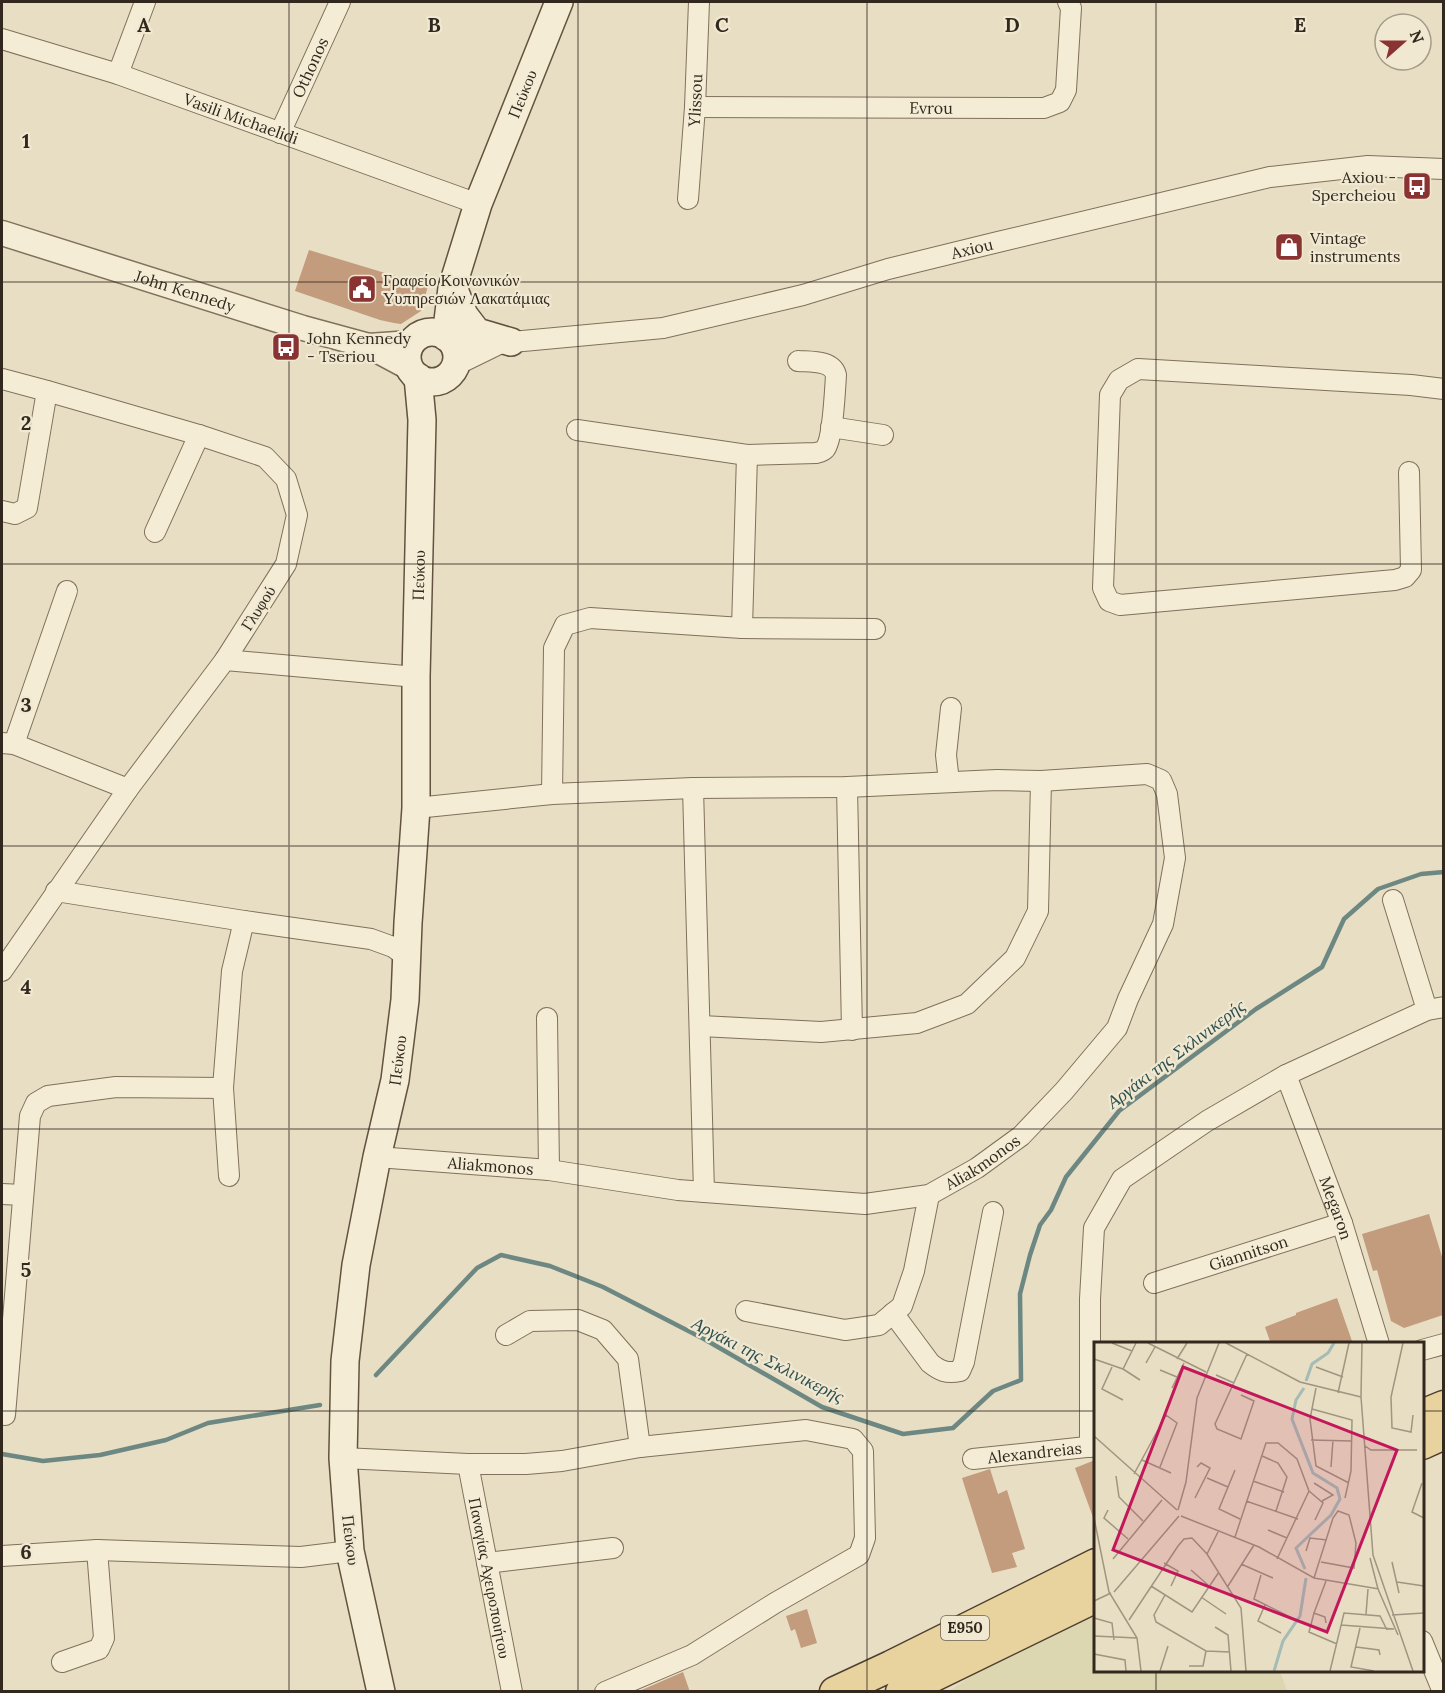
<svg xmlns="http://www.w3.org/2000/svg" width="1445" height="1693" font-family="Lora,serif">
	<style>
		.farmland { fill: #ddd7b1 }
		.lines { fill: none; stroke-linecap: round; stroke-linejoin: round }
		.stream { stroke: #6d8882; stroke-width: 4.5 }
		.building { fill: #c39b7d }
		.minor-casing { stroke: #80705c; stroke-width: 22 }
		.tertiary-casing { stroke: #80705c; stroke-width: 27 }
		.secondary-casing { stroke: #62523f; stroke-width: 30 }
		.primary-casing { stroke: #4f3f30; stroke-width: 33 }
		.minor { stroke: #f4ecd5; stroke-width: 20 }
		.tertiary { stroke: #f4ecd5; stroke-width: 24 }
		.secondary { stroke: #f4ecd5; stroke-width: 27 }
		.primary { stroke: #e8d39e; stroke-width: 30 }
		.grid { fill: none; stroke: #32281e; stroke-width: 1.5; stroke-opacity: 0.55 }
		.labels { text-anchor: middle; stroke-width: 4.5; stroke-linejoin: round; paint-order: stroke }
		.shield { fill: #f1e8d1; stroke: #6b6254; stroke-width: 1.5 }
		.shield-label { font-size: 15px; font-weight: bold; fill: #32281e }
		.street-label { font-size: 16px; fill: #32281e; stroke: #f1e8d1 }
		.poi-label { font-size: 16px; fill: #32281e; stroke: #f1e8d1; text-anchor: start }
		.water-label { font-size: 18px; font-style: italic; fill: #2f504f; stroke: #f1e8d1 }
		.inset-river { fill: none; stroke: #a4bcb5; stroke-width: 3 }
		.inset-road { fill: none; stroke: #9f9581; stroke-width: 1.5 }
		.view { fill: #c2185b; fill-opacity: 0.15; stroke: #c2185b; stroke-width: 3 }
		.inset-edge { fill: none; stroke: #32281e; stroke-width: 3 }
		.grid-label { font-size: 20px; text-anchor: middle; font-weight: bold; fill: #32281e; stroke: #f1e8d1; stroke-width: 4.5; stroke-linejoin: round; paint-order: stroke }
	</style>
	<rect width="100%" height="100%" fill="#e8dec3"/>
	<!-- farmland -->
	<path class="farmland" d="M1095,1615L1096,1670L1280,1671L1287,1691L948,1692L981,1669Z"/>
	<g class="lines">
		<!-- stream -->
		<path class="stream" d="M376,1375L477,1268L501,1255L550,1266L603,1287L704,1339L822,1407L903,1434L953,1428L993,1391L1021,1380L1020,1294L1030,1255L1040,1225L1051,1210L1066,1177L1119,1111L1256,1009L1322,967L1344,919L1378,889L1421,874L1444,872
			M2,1454L43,1461L100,1455L166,1440L208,1423L320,1405"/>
	</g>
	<!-- building -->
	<path class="building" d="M309,250L428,286L421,311L401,324L394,323L380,320L295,291Z
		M1429,1214L1443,1260V1315L1404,1328L1391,1321L1377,1270L1373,1271L1362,1234Z
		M1337,1298L1353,1344H1271L1265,1327L1296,1315V1313Z
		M1095,1460V1520H1094L1075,1468Z
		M990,1469L998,1494L1007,1490L1025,1549L1012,1553L1017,1567L992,1573L962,1478Z
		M807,1609L817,1643L801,1648L795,1629L791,1631L786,1616Z
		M683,1672L690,1692H637Z"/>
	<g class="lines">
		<!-- minor casing -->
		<g class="minor-casing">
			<g id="minor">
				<path id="s1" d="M2,39L118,74L478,204"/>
				<path d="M118,74L145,2"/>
				<path id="s2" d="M695,107L1044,108L1060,102L1066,90L1071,8L1068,2"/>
				<path id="s3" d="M280,133L340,2"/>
				<path id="s4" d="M688,199L695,107L699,2"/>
				<path id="s5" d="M449,339L501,343L663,328L803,295L888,269L998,242L1270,177L1368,166L1444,169"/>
				<path d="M454,366L501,343"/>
				<path d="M2,379L47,391L199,435L265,457L286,479L297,515L286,564L225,660L128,789L2,971"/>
				<path d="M831,427L883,435"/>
				<path d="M577,430L747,455L816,453C820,452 822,452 825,449C833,439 835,390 836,375C832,360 811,362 798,361"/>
				<path d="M1409,472L1411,570L1405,577L1395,580L1120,605L1109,601L1103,588L1110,395L1119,380L1138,369L1411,385L1444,389"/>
				<path d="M2,511L15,514L27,508L47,391"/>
				<path d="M155,532L199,435"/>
				<path d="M742,628L747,455"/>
				<path d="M225,660L416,677"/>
				<path d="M2,743L14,744L128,789"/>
				<path d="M14,744L67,591"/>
				<path d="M949,782L946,755L951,708"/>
				<path d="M847,787L852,1030"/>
				<path d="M693,788L704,1192"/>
				<path d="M552,794L554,648L565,625L590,618L742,628L875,629"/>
				<path d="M56,891L244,921L371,939L393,947L408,958"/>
				<path d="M1393,900L1427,1010"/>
				<path d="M547,1018L549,1170"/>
				<path d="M701,1026L821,1032L917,1023L967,1004L1015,958L1038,911L1041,781"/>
				<path id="s6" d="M1286,1075L1342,1223L1379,1344"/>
				<path id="s7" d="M377,1157L549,1170L678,1190L865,1204L929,1195L977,1168L1021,1136L1064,1091L1117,1028L1128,999L1163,924L1175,858L1167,794L1161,780L1147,774L1041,781L997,780L847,787L693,788L552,794L416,808"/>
				<path d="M229,1176L223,1088L232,971L244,921"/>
				<path d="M2,1194L23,1195"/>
				<path id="s8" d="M1154,1283L1342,1223"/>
				<path d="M746,1311L845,1330L879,1325L902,1306L914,1271L929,1195"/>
				<path d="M893,1313L930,1363C940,1371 947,1374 960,1371L964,1362L993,1212"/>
				<path d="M506,1335L530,1321L578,1320L603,1330L628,1359L640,1447"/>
				<path d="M1422,1350L1444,1344"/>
				<path d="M5,1415L30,1116L36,1103L48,1096L116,1087L223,1088"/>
				<path d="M1090,1447V1299L1094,1228L1122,1179L1207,1121L1286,1075L1427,1010L1444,1007"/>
				<path d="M343,1458L468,1464H526L562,1461L640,1447L806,1430L853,1439L863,1451L865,1538L859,1555L775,1603L692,1655L605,1692"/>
				<path id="s9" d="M973,1459L1096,1446"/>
				<path id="s10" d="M468,1464L512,1692"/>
				<path d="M97,1550L301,1557L350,1551"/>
				<path d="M2,1556L97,1550L104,1638L99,1649L62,1662"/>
				<path d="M487,1563L613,1548"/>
				<path d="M1422,1641L1443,1692"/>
			</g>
		</g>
		<!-- tertiary casing -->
		<g class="tertiary-casing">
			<g id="tertiary">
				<path id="s11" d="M2,233L303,328L369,346L410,368"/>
				<path d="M369,346L411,343"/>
			</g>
		</g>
		<!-- secondary casing -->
		<g class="secondary-casing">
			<g id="secondary">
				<path d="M453,287L464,315L477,332L511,342"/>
				<circle cx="432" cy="357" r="25"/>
				<path id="s12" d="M446,337L452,288L478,204L559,2"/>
				<path id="s13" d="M381,1692L350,1551L343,1458L345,1361L356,1265L377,1157L395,1080L405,1000L408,923L416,808V677L422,420L418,377"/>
			</g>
		</g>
		<!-- primary casing -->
		<g class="primary-casing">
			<path id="primary" d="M1422,1415L1444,1406
				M1422,1444L1444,1434
				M835,1692L891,1666L1096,1564
				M901,1692L1096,1597"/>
		</g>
		<!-- minor -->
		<use href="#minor" class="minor"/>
		<!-- tertiary -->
		<use href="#tertiary" class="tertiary"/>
		<!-- secondary -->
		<use href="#secondary" class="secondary"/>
		<!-- primary -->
		<use href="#primary" class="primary"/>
	</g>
	<!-- grid -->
	<path class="grid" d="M289,2V1692M578,2V1692M867,2V1692M1156,2V1344M2,282H1444M2,564H1444M2,846H1444M2,1129H1444M2,1411H1096M1422,1411H1444M1156,1670V1692"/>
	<!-- icons -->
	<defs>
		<g id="bus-square" transform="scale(1.5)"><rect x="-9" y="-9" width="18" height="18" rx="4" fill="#893432" stroke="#f1e8d1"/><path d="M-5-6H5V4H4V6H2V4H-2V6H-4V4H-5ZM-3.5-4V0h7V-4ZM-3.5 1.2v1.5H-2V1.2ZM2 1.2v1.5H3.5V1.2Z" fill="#fff"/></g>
		<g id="shop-square" transform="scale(1.5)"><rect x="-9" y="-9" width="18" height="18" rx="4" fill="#893432" stroke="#f1e8d1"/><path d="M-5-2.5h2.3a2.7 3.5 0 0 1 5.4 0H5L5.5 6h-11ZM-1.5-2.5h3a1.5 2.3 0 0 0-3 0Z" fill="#fff"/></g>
		<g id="civic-square" transform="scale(1.5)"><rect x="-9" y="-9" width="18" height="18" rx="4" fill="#893432" stroke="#f1e8d1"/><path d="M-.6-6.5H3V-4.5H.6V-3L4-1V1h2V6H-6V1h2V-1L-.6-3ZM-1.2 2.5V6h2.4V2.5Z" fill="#fff"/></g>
	</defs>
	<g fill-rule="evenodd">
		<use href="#bus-square" x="1417" y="186"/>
		<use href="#shop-square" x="1289" y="247"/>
		<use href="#civic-square" x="362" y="289"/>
		<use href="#bus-square" x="286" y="347"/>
	</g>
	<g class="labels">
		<!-- shield labels -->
		<rect class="shield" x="941" y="1616" width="48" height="24" rx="4.5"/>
		<g class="shield-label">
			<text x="965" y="1633">E950</text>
		</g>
		<!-- street labels -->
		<g class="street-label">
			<text dy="6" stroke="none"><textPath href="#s3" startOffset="72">Othonos</textPath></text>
			<text dy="6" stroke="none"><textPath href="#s12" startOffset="256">Πεύκου</textPath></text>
			<text dy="6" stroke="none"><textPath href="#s4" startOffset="99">Ylissou</textPath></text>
			<text dy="6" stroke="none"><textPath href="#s2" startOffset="236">Evrou</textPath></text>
			<text dy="6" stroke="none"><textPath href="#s1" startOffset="252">Vasili Michaelidi</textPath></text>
			<text dy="6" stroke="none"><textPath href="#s5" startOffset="534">Axiou</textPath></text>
			<text dy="6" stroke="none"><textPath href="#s11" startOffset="192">John Kennedy</textPath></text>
			<text dy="6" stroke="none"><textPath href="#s13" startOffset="1126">Πεύκου</textPath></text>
			<text transform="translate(258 608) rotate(-58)" y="6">Γλυφού</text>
			<text dy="6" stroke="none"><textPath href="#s13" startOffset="640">Πεύκου</textPath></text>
			<text dy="6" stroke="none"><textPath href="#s7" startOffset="618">Aliakmonos</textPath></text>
			<text dy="6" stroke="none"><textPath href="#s7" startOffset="114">Aliakmonos</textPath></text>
			<text dy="6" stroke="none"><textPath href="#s6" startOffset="142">Megaron</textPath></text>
			<text dy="6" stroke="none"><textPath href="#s8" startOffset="99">Giannitson</textPath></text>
			<text dy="6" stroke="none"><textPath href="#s9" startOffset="62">Alexandreias</textPath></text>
			<text transform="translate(351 1540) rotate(83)" y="6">Πεύκου</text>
			<text dy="6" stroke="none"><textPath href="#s10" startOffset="116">Παναγίας Αχειροποιήτου</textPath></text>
		</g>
		<!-- poi labels -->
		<g class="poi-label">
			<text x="1396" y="183" text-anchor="end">Axiou -<tspan x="1396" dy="18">Spercheiou</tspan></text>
			<text x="1310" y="244">Vintage<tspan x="1310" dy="18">instruments</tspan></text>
			<text x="383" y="286">Γραφείο Κοινωνικών<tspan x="383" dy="18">Υυπηρεσιών Λακατάμιας</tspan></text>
			<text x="307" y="344">John Kennedy<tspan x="307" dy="18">- Tseriou</tspan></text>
		</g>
		<!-- water labels -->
		<g class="water-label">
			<text transform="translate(1176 1054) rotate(-37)" y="6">Αργάκι της Σκλινικερής</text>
			<text transform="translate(768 1360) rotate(27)" y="6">Αργάκι της Σκλινικερής</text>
		</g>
	</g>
	<!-- overview -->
	<g transform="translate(1094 1342)">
		<rect width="330" height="330" fill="#e8dec3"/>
		<path class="inset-river" d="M212,39L218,22L234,11L240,1M210,46L202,58L198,77L219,131L243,146L246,157L237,173L202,206L211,227M180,329L189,299L206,274L212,236"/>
		<path class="inset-road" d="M18,1L38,9M54,1L112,30M132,1L206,40L267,55M268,1L267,55L279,213L319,329M309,1L297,55L298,86L317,90L319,73M0,17L29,27L42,1M83,17L93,1M52,21L61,5M18,25L8,47L29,58M222,25L249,35M29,27L46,38M66,28L83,35M122,33L140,41M78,46L90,21M222,46L216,77L222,124L255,141M244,51L255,1M147,53L160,59L147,97L123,87L121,82L153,12M218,67L258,78L257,129L251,156M0,94L83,168M217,98L258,99M271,104L277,108H323M168,114L184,121L193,135L182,169M48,118L77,131M237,125L239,98M141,128L125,167L146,177M40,132L72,73L83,81L66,125M22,134L25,155L49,179M113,136L134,145M159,139L190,150M220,141L239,153L228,159M328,141L318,170L330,176M215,149L229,161L221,178M101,156L116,126L107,121L103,125M152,159L204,177M14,168L10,176L34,197M84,168L92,140L103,56L125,1M87,174L165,205L220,236L285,247M0,176L15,250L43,296L47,329M174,188L193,196M141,195L172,101H184L203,117L215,149L183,217M212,209L216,196L233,198M113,212L125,188M276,216L284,247L304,293M19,217L68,158M298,220L305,251M70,221L84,229L77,244M147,222L179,236M97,228L114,243M167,233L160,257L198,276M220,236L239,176L244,169L255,173L262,201L260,226L227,220M303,240L330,244M57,244L98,270L125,230M134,244L160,203M20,250L85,174M71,253L60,273L62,280L112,309L136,310M107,255L132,272M0,259L17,251M171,263L164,279L187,291M220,271L232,239M272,272L274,247M298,273L330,271M0,276L18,281L20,298M35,278L84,204L90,197L98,196L113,212L147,266L152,329M232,281L231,275L220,271L215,290L243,302M247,283L300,287M121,285L134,293L137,329M266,286L257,325L280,329M0,294L43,296M262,305L285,308L286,313M0,312L31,318L32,329M95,324H109L112,309M66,329L74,304M236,329L250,271L286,274L293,288"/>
		<path class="view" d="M89,25L303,108L233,290L19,208Z"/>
		<rect width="330" height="330" class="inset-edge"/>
	</g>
	<g class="grid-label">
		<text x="144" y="32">A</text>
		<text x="434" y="32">B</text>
		<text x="722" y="32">C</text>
		<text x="1012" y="32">D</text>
		<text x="1300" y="32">E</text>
		<text x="26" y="148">1</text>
		<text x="26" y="430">2</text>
		<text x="26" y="712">3</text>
		<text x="26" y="994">4</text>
		<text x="26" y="1277">5</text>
		<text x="26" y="1559">6</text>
	</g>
	<!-- border -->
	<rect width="1445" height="1693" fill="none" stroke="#32281e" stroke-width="6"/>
	<!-- north arrow -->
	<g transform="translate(1403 42) rotate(69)"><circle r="28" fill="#f1e8d1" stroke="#a59b89" stroke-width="1.5"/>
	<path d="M0-4.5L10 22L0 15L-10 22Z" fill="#893432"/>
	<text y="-9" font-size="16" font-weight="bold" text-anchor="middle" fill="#32281e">N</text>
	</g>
</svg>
